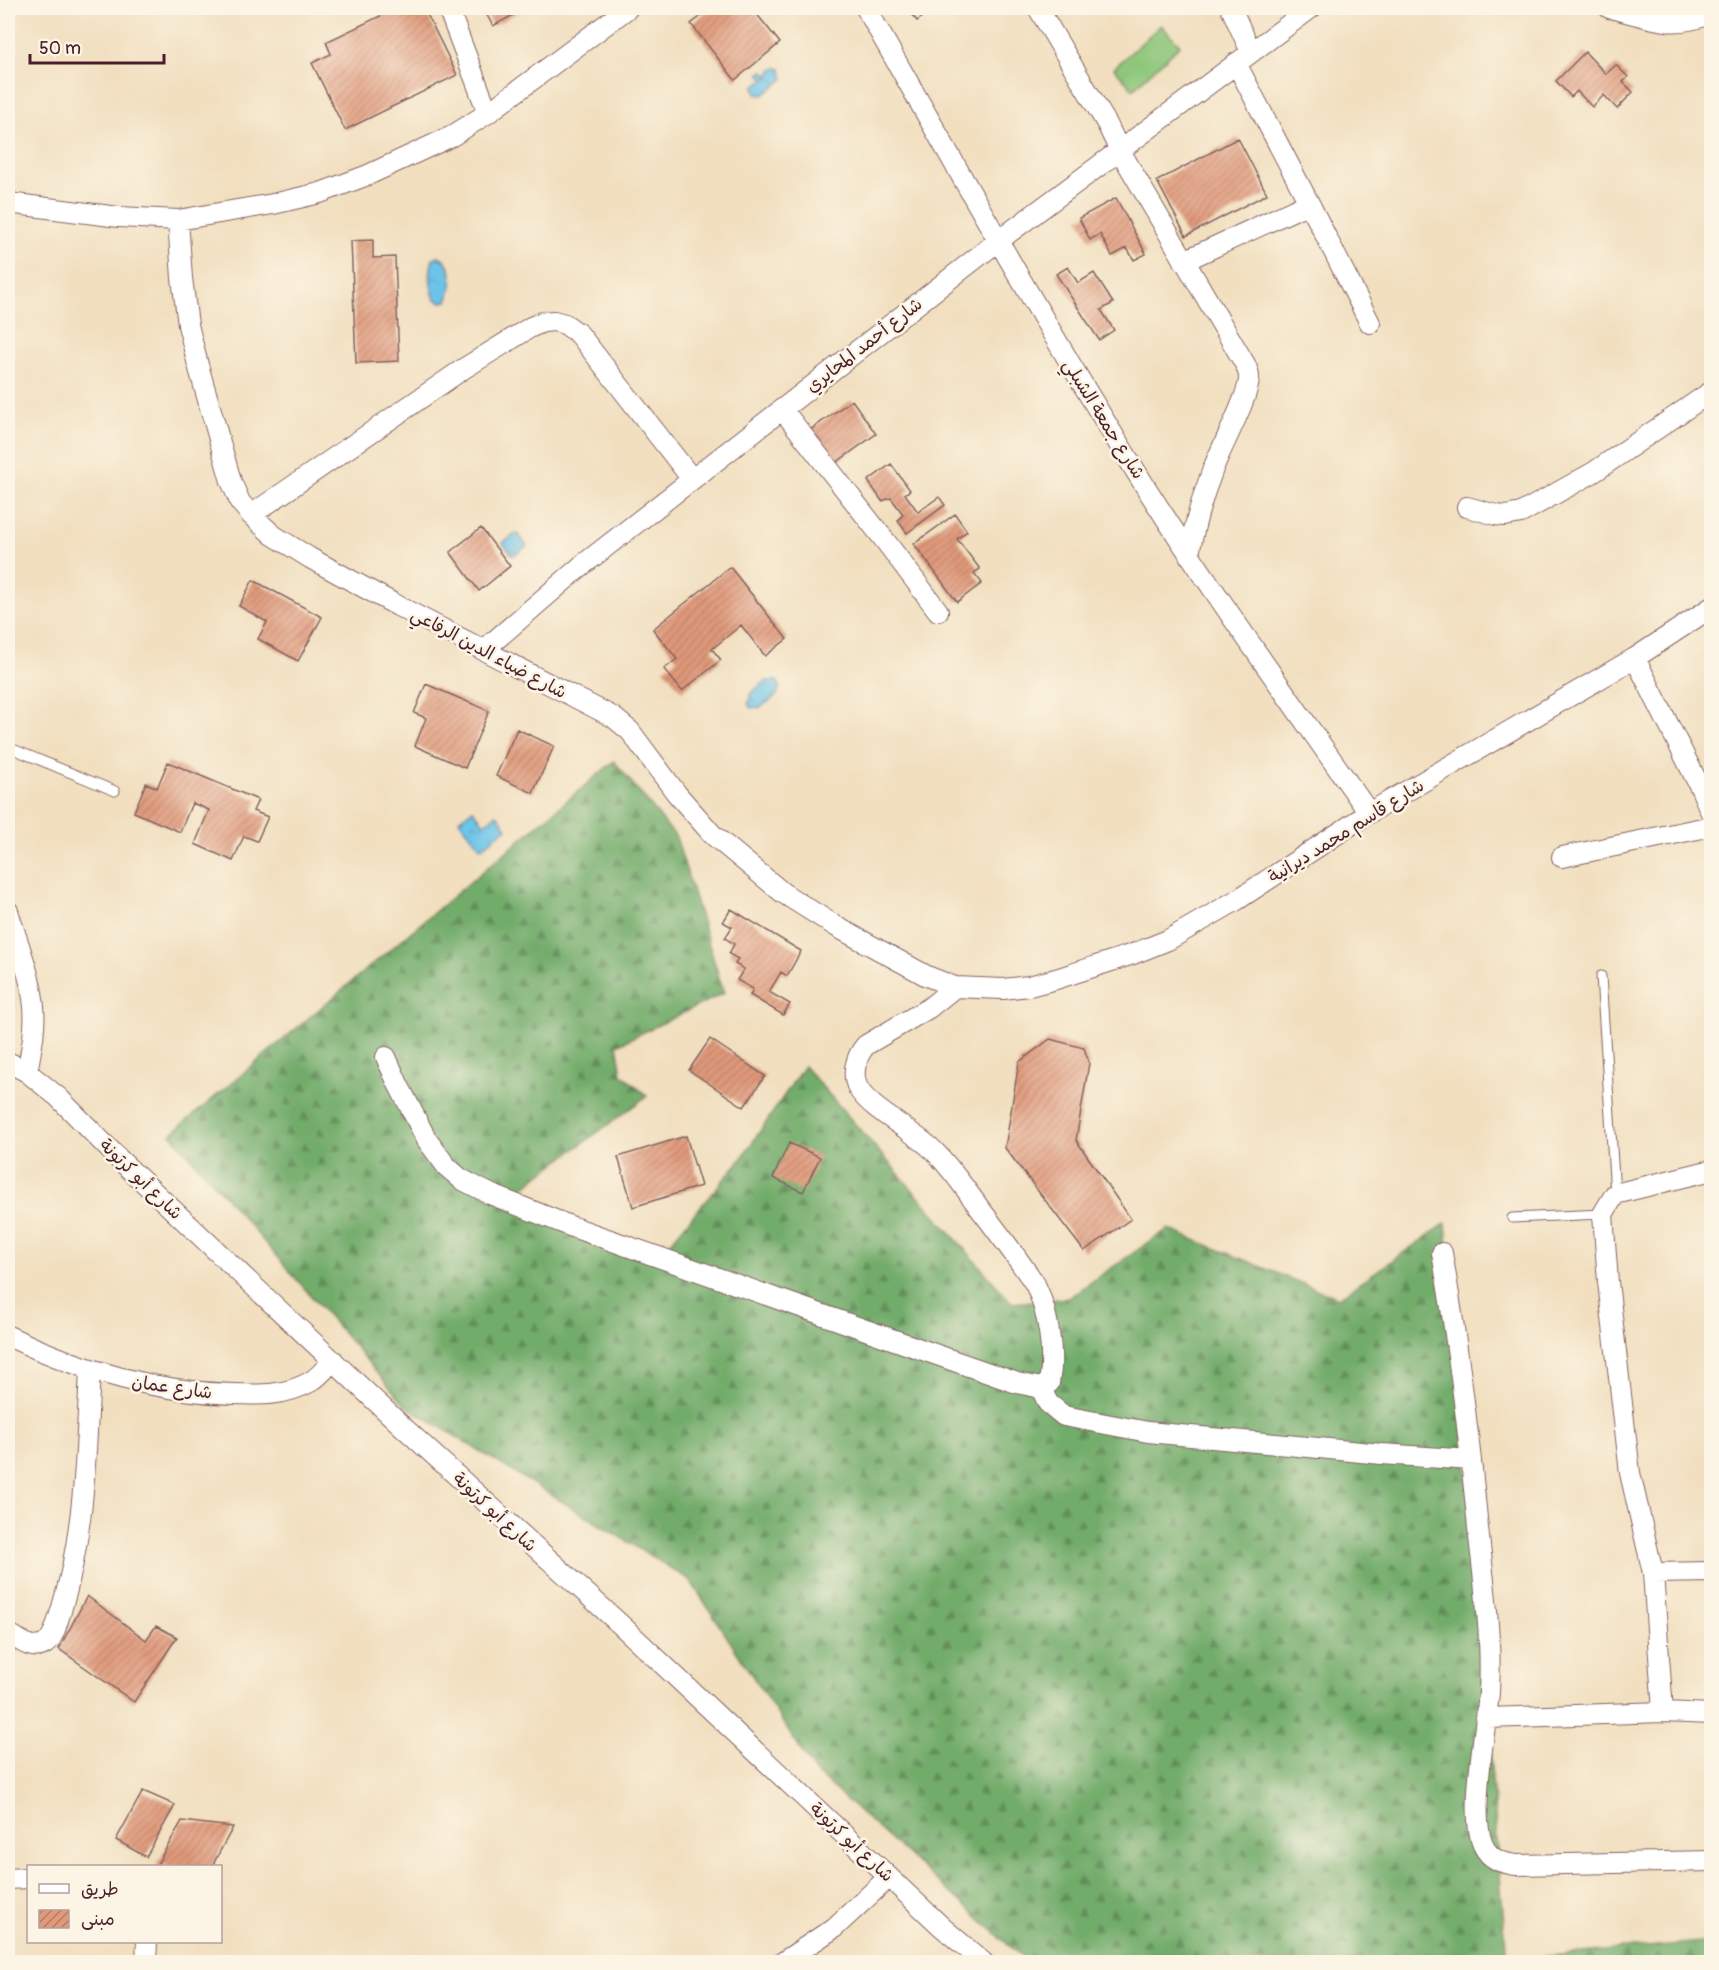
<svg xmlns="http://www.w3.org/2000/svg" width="1719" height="1970" font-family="Pangolin,'Playpen Sans Arabic',sans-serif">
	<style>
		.forest { fill: url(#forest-firs); stroke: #5e664b; stroke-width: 1.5 }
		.park { fill: #8ec77b; stroke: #6c7353; stroke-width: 1.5 }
		.water { fill: url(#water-ripples); stroke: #5b728a; stroke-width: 1.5 }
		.building { fill: url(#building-hatch) }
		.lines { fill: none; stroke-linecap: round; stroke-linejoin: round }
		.service-casing { stroke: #84625f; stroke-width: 11 }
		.minor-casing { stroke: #84625f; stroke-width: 22 }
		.service { stroke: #fff; stroke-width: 9 }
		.minor { stroke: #fff; stroke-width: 20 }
		.labels { text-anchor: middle; stroke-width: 5; stroke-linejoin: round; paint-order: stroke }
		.street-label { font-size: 18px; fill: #4a1f2b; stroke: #fcf5e5 }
	</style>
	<defs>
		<pattern id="forest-firs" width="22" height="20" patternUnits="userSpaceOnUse" patternTransform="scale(1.5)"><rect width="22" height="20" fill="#72ac6b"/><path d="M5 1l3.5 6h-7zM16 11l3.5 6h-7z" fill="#608b58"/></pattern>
		<pattern id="water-ripples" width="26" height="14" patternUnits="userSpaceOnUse" patternTransform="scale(1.5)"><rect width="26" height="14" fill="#6cc4e9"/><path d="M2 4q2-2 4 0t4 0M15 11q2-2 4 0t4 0" fill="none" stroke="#5fa8c8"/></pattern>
		<pattern id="building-hatch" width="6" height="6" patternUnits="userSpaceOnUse" patternTransform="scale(1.5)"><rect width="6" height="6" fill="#e0997a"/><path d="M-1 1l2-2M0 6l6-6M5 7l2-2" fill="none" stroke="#b87c64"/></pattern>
	</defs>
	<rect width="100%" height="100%" fill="#fcf5e5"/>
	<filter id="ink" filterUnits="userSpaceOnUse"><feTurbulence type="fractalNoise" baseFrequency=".0167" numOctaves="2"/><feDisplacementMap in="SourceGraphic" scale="12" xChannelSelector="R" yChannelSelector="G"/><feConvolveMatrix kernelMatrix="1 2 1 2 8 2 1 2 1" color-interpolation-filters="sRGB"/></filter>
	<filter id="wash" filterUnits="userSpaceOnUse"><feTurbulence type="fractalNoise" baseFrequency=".008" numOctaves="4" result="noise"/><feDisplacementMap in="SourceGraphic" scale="24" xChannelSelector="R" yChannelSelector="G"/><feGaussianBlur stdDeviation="1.35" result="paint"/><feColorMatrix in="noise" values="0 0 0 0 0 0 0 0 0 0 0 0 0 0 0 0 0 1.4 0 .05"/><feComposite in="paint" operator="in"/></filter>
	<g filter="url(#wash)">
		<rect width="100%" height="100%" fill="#f1dfbf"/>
		<!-- forest -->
		<path class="forest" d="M614,761L676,837L724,993L617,1045L622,1074L647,1096L503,1202L663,1251L742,1158L804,1066L1012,1303L1068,1298L1168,1229L1338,1298L1446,1223L1507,1960L1711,1941V1962H1028L815,1772L690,1580L406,1406L171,1134Z"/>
		<!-- park -->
		<path class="park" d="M1161,25L1180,45L1133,89L1114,68Z"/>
		<!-- water -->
		<path class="water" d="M778,68L781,69L784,79L763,95L756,94L754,86L764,80V78L760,75V73L764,71L768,77L773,69Z
			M438,256C455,262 453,288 447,301L442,302L435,299C430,286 429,272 433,259Z
			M517,533L527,546L513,556L503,543Z
			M766,681H777L780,686L777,695L760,708L756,707L751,708L748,704L751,699L750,694Z
			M473,809L484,824L497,814L507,828L481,848L459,820Z"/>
		<g id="blocks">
			<!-- building -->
			<path class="building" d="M397,8H424L457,75L345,130L312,63L331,54L326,42Z
				M483,8H526L493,26Z
				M712,8H752L780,43L735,80L691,24Z
				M906,8H935L917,21Z
				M1585,52L1606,74L1616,65L1628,77L1623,82L1633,92L1617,109L1604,95L1592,107L1577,91L1571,97L1556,81Z
				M1238,138L1267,194L1186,236L1157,181Z
				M1116,198L1146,254L1134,260L1127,248L1112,256L1100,234L1090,240L1079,218Z
				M373,240V258L395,257L399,361L356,363L351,241Z
				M1068,267L1078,283L1094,273L1113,303L1101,310L1114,330L1099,340L1056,274Z
				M852,400L876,434L833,465L809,431Z
				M891,464L910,490L905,494L918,512L939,497L945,505L907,533L898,521L903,514L891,498L882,501L868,481Z
				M955,514L967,531L957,539L980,569L974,573L982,583L957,602L914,544Z
				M481,528L510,566L479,591L450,552Z
				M730,567L787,639L765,656L741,625L712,649L721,660L682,691L664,669L677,659L653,629Z
				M253,580L322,617L298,661L258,639L267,622L239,606Z
				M426,684L489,711L465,768L415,746L426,718L414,713Z
				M517,729L554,746L533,793L496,776Z
				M168,762L258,800L253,811L268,817L257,841L244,836L233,861L195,844L209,810L192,803L180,832L134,812L146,783L157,788Z
				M731,909L801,951L787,976L781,972L769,992L790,1004L783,1015L750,995L753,989L737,980L744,969L735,964L738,959L729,954L734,944L725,938L732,927L723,922Z
				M710,1039L765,1076L744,1107L689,1070Z
				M1050,1039L1084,1048L1089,1063L1076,1140L1131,1219L1084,1251L1005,1148L1019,1062Z
				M686,1136L701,1186L633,1207L618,1157Z
				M789,1143L820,1157L803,1192L773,1178Z
				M87,1596L146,1640L156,1626L177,1637L134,1702L59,1649Z
				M143,1791L175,1805L146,1857L116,1840Z
				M182,1821L233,1827L212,1866H156Z"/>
		</g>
	</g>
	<g filter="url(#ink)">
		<use href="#blocks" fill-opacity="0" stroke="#84625f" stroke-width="1.5"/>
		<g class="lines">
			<!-- service casing -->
			<g class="service-casing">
				<path id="service" d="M8,747L115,791
					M1601,976L1615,1194
					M1512,1218L1603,1214"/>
			</g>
			<!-- minor casing -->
			<g class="minor-casing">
				<path id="minor" d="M448,8L488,113
					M866,8C957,168 1047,330 1145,486C1216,598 1294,705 1369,813
					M1038,8L1107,124L1119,149L1245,364C1247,368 1249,373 1249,378C1249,397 1221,447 1213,469C1202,497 1194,525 1189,555
					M1231,8L1251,52
					M1609,8C1649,16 1670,31 1712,13
					M1236,63L1309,203
					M8,203L119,217L178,220L273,204L320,193L368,175L452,136L488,113L628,8
					M178,220L182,278L188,325L198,365L231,481L240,502L251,515L273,535L310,558L398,606L613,717L630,731L677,794L713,835L783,893L837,927L927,976L955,987L1003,989L1029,986L1056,979L1133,954L1168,940L1237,900L1369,813L1635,658L1712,607
					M1184,261L1309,203L1370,323
					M782,409L886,542L938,611
					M1467,507L1496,515L1505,516L1521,513L1594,472L1712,391
					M251,515L463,369L531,327L543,322L554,321L565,324L579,334L692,479
					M485,649L580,567L998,241L1311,8
					M1635,658L1701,789L1712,815
					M1562,857L1712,826
					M8,911C17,942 31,974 34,1007C36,1029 31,1051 27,1072
					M386,1057L398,1084L427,1140L447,1167L461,1179L490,1194L570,1226L1017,1383L1041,1388L1049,1383C1055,1353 1048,1311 1035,1284C1017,1257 997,1231 978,1206C964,1187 951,1168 935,1152C916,1132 869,1109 858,1088C851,1074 856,1056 866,1045L929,1008L955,987
					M8,1062L27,1072L58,1097L120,1160L402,1426L621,1625L942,1927L983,1962
					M1442,1253C1458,1344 1469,1436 1478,1528C1484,1582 1492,1637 1489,1692C1486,1729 1469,1813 1483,1845C1490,1860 1502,1863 1516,1865L1712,1861
					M8,1336C79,1370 153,1392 233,1394C260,1395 285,1396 310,1382C319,1377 326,1368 333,1360
					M1041,1388L1048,1403L1064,1416L1148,1432L1382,1454L1471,1460
					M1653,1573L1712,1572
					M8,1633C18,1639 33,1652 45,1644C55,1637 57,1622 61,1611C85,1533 86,1451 90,1370
					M1663,1712L1653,1573L1630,1473L1608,1282L1603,1214L1615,1194L1712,1170
					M1487,1718L1663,1712L1712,1714
					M8,1879L28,1878
					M146,1962L147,1942
					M783,1962L834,1928L889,1877"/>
			</g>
			<!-- service -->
			<use href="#service" class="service"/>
			<!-- minor -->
			<use href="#minor" class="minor"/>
		</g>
	</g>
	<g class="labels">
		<!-- street labels -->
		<g class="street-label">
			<text transform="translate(864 345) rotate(-38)" y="6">شارع أحمد المحايري</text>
			<text transform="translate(1104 419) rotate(58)" y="6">شارع جمعة الشبلي</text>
			<text transform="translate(489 653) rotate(28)" y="6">شارع ضياء الدين الرفاعي</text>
			<text transform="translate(1346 831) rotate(-32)" y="6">شارع قاسم محمد ديرانية</text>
			<text transform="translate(141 1179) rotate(44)" y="6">شارع أبو كرتونة</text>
			<text transform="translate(172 1387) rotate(8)" y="6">شارع عمان</text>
			<text transform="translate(495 1512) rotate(43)" y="6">شارع أبو كرتونة</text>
			<text transform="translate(852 1842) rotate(43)" y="6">شارع أبو كرتونة</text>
		</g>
	</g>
	<!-- margin -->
	<rect width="1719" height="1970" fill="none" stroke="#fcf5e5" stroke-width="30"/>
	<!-- legend -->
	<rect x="27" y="1865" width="195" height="78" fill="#fcf5e5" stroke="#b59f9b" stroke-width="1.5"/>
	<rect x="39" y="1884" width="30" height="9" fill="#ffffff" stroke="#b59f9b" stroke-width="1.5"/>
	<text x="81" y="1895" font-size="18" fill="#4a1f2b">طريق</text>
	<rect x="39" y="1910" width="30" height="18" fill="url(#building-hatch)" stroke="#b59f9b" stroke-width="1.5"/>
	<text x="81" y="1925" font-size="18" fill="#4a1f2b">مبنى</text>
	<!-- scale -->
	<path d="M30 54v9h134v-9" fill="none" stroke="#4a1f2b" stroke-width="3"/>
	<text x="39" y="54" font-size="18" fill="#4a1f2b" stroke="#fcf5e5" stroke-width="4.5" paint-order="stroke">50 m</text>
</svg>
